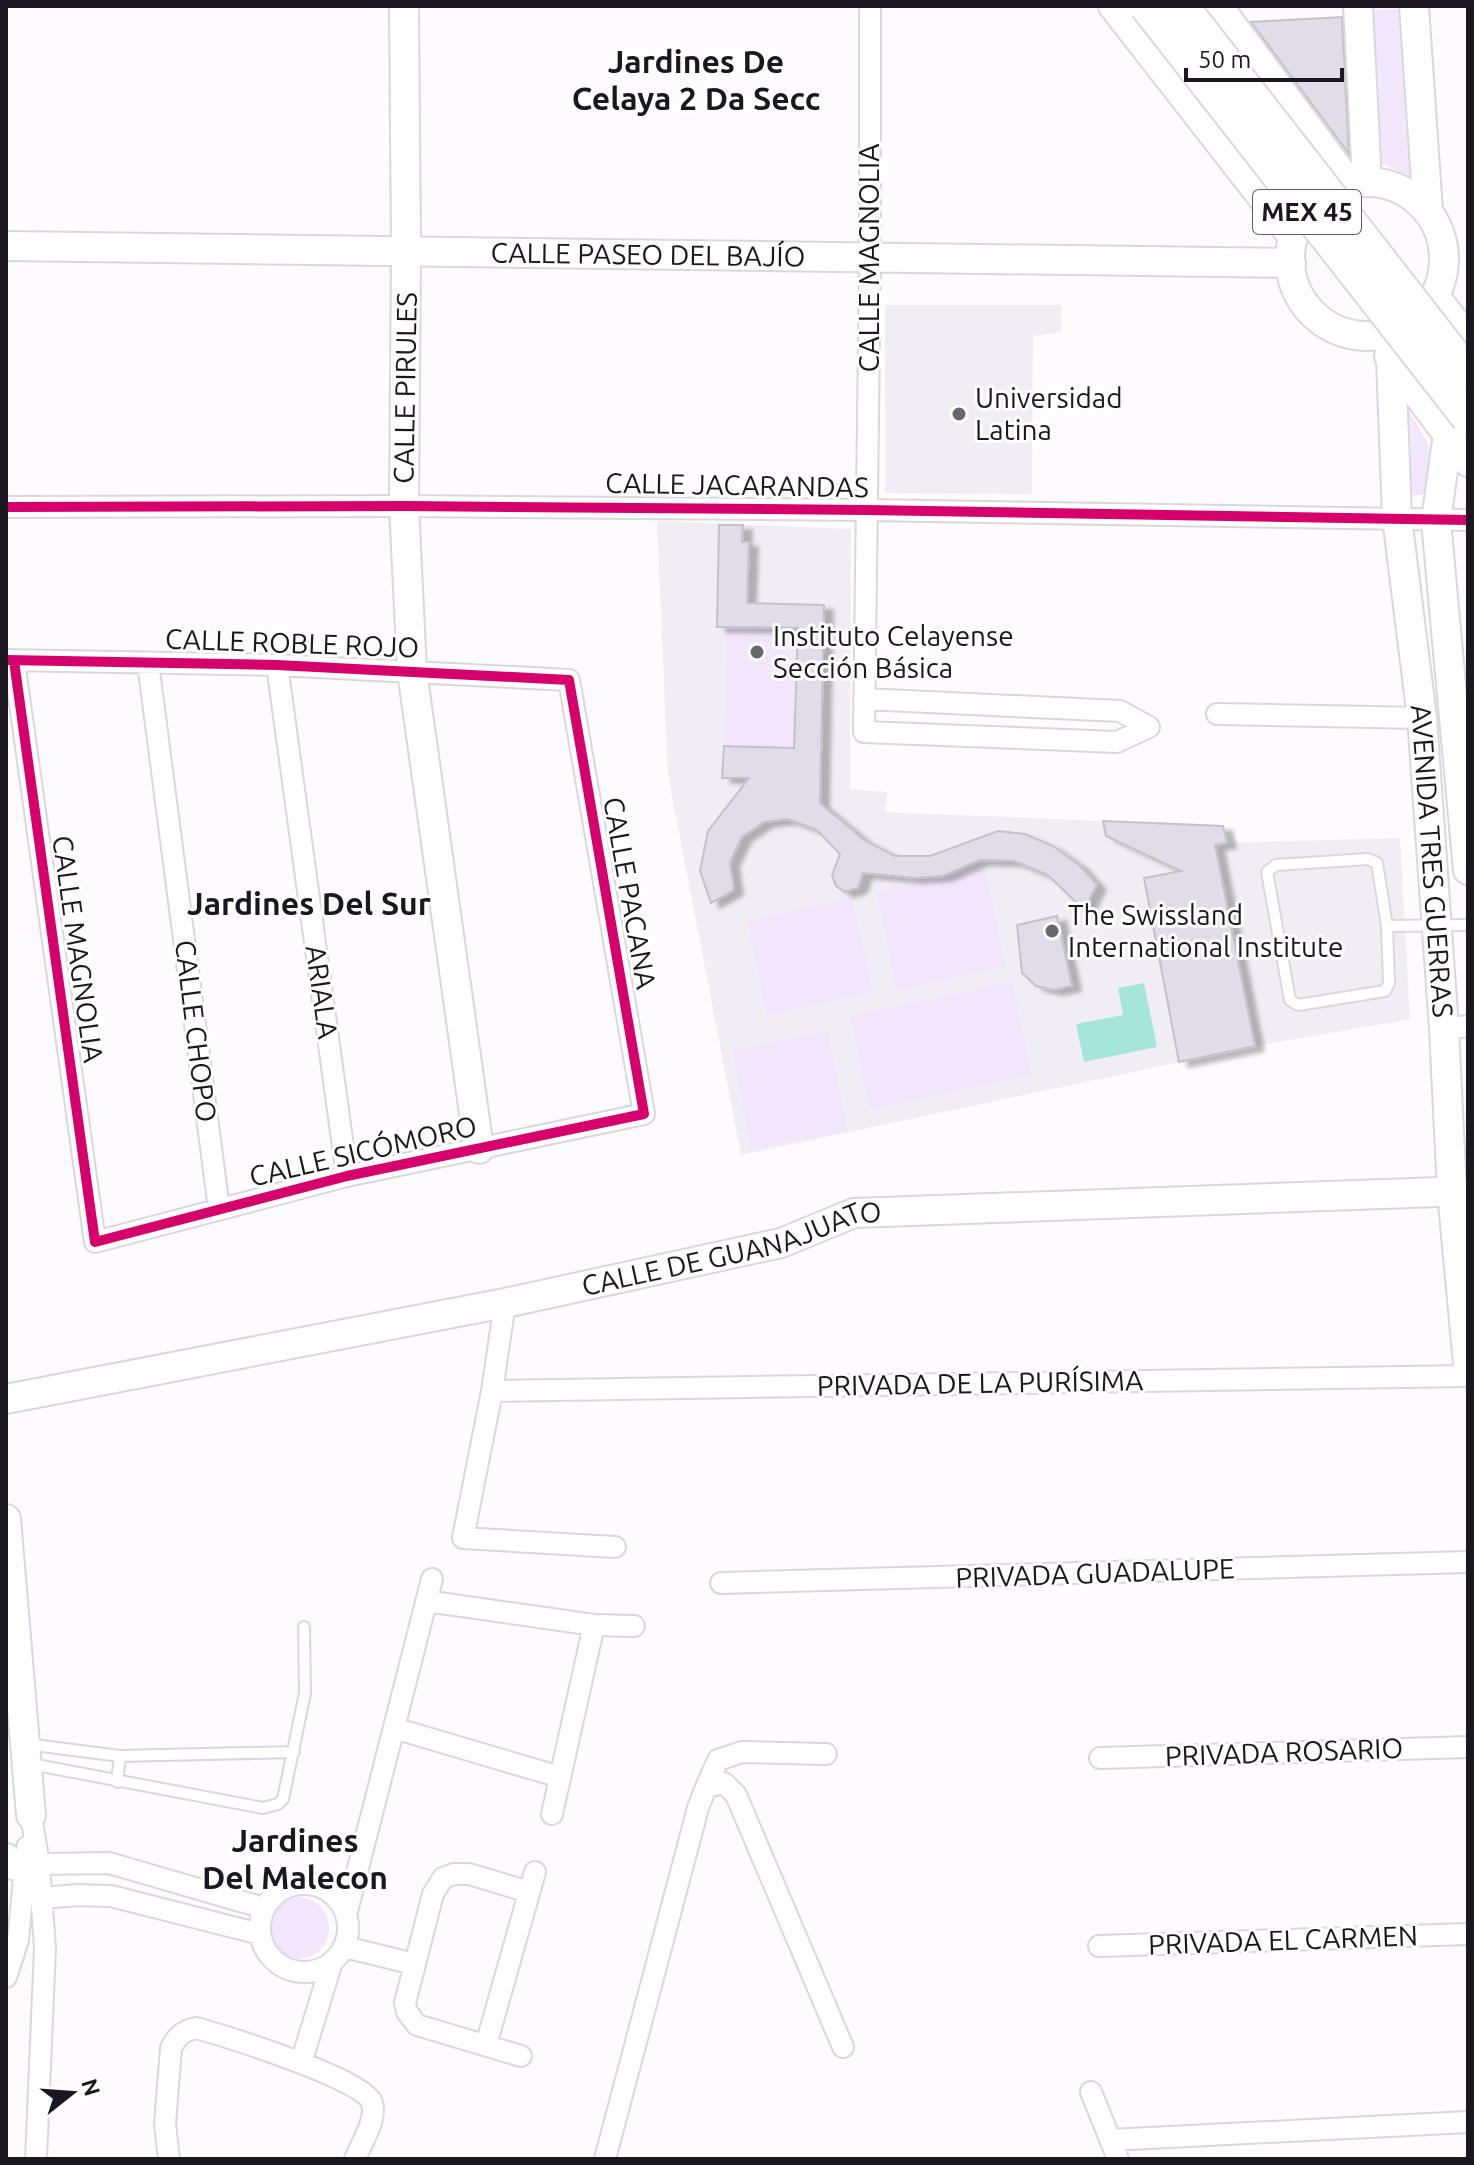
<svg xmlns="http://www.w3.org/2000/svg" width="1474" height="2165" font-family="Ubuntu,sans-serif">
	<style>
		.built { fill: #f1edf5 }
		.green { fill: #f2e6fc }
		.water { fill: #a4e7da }
		.building { fill: #e2dbe8; stroke: #c4c1c7; stroke-width: 2; filter: url(#shadow) }
		.lines { fill: none; stroke-linecap: round; stroke-linejoin: round }
		.lane-casing { stroke: #dbd7de; stroke-width: 14 }
		.street-casing { stroke: #dbd7de; stroke-width: 24 }
		.secondary-casing { stroke: #dbd7de; stroke-width: 32 }
		.lane { stroke: #fffeff; stroke-width: 10 }
		.street { stroke: #fffeff; stroke-width: 20 }
		.secondary { stroke: #fffeff; stroke-width: 28 }
		.primary-bridge-casing { stroke: #dbd7de; stroke-width: 36; stroke-linecap: butt }
		.primary-bridge { stroke: #fffeff; stroke-width: 32 }
		.cycleway-casing { stroke: #fff; stroke-width: 15 }
		.cycleway { stroke: #d6006c; stroke-width: 10 }
		.poi-dot { fill: #6a666d; stroke: #fff; stroke-width: 3 }
		.labels { text-anchor: middle; stroke-width: 6; stroke-linejoin: round; paint-order: stroke }
		.shield { fill: #fff; stroke: #5f5c62; stroke-width: 2 }
		.shield-label { font-size: 26px; font-weight: bold; fill: #1b161f }
		.street-label { font-size: 28px; fill: #1b161f; stroke: #fff }
		.poi-label { font-size: 28px; fill: #1b161f; stroke: #fff; text-anchor: start }
		.quarter-label { font-size: 32px; font-weight: bold; fill: #1b161f; stroke: #fff }
	</style>
	<defs>
		<filter id="shadow"><feDropShadow dx="9" dy="5" stdDeviation="2" flood-color="#0004"/></filter>
	</defs>
	<rect width="100%" height="100%" fill="#fdfbfe"/>
	<!-- built -->
	<path class="built" d="M885,305H1061V332L1033,336L1032,494L885,493Z
		M657,521L851,529L850,789L887,792L885,812L1223,826L1227,843L1400,838L1410,1019L1255,1046L741,1155L668,775Z"/>
	<!-- green -->
	<path class="green" d="M1404,9L1418,180L1379,162L1370,10Z
		M1406,406L1435,456L1425,495H1410Z
		M726,627L796,628L794,748L724,746Z
		M985,868L1006,967L897,991L876,891Z
		M852,897L873,993L767,1016L747,920Z
		M1012,981L1032,1076L870,1110L850,1015Z
		M828,1031L848,1131L751,1149L732,1049Z
		M267 1928a31 31 0 1 1 62 0a31 31 0 1 1-62 0Z"/>
	<!-- water -->
	<path class="water" d="M1144,983L1157,1047L1084,1062L1076,1024L1123,1015L1118,988Z"/>
	<!-- building -->
	<path class="building" d="M1342,17L1349,154L1251,22Z
		M719,525H743L742,542H749L747,603L824,605L820,803L864,840L895,856H930L998,831L1025,834L1053,846L1079,865L1097,885L1084,910L1048,875L1014,861L980,860L943,876L915,878L863,873L858,888L845,892L836,886L832,875L840,854L817,830L788,819L764,822L742,837L730,862L734,890L711,903L700,871L708,831L749,778H722L724,746L794,748L798,628L717,627Z
		M1103,821L1223,826L1227,843L1215,845L1255,1046L1179,1062L1144,878L1181,871L1106,836Z
		M1057,916L1072,986L1054,990L1036,986L1022,973L1017,925Z"/>
	<g class="lines">
		<!-- lane casing -->
		<g class="lane-casing">
			<path id="lane" d="M1368,859L1377,863L1387,926L1389,983L1385,991L1298,1005L1290,1000L1267,872L1276,865Z
				M1387,926L1468,925
				M26,1744L120,1756L294,1752
				M31,1764L263,1808L278,1804L283,1799L305,1693L304,1627
				M117,1782L120,1756"/>
		</g>
		<!-- street casing -->
		<g class="street-casing">
			<path id="street" d="M870,6V259L864,732L1117,742L1149,727
				M6,507L404,506L866,510L1468,520
				M6,660L277,665L569,680L644,1114L347,1176L95,1242L14,661
				M148,663L219,1209
				M277,665L347,1176
				M864,699L1120,711L1149,727
				M1217,714L1422,718
				M1444,1029L1468,1026
				M505,1303L492,1391L463,1538L615,1547
				M492,1391L1468,1376
				M721,1583L1468,1562
				M426,1601L594,1625L634,1626
				M394,1728L560,1777
				M1100,1758L1468,1747
				M706,1787L718,1760L742,1752L826,1754
				M552,1814L594,1625
				M31,1815L39,1864L45,1948L36,2159
				M39,1864L109,1863L264,1908
				M260 1928a44 44 0 1 1 88 0a44 44 0 1 1-88 0Z
				M41,1898L78,1895L111,1896L260,1934
				M346,1915L432,1579
				M1099,1946L1468,1934
				M345,1947L414,1964
				M6,1977L18,1940L27,1847
				M486,2045L535,1872
				M521,2056L417,2025L407,2012L405,2003L433,1894L443,1878L454,1874H469L529,1892
				M301,2063L331,1965
				M1091,2092L1118,2159
				M1110,2140L1468,2122
				M169,2159L165,2124L171,2048C177,2036 183,2031 196,2028C225,2036 360,2078 371,2101C379,2117 361,2144 355,2159
				M605,2159L698,1808L706,1787L724,1783L736,1795L843,2047"/>
		</g>
		<!-- secondary casing -->
		<g class="secondary-casing">
			<g id="secondary">
				<path d="M404,6L406,250L404,506L412,671L479,1149"/>
				<path d="M1113,6L1293,237"/>
				<path d="M1218,6L1349,183"/>
				<path d="M1358,6L1367,181"/>
				<path d="M1414,6L1428,211"/>
				<circle cx="1367" cy="259" r="77"/>
				<path id="s1" d="M6,246L1291,263"/>
				<path d="M1435,297L1468,338"/>
				<path d="M1389,356L1468,462"/>
				<path id="s2" d="M1391,359L1397,518L1422,718L1444,1029L1452,1192L1468,1364"/>
				<path d="M1448,434L1436,521L1468,870"/>
				<path id="s3" d="M6,1399L505,1303L781,1243L854,1213L1468,1191"/>
				<path d="M6,1519L31,1815"/>
				<path d="M6,1858L13,1865"/>
			</g>
		</g>
		<!-- lane -->
		<use href="#lane" class="lane"/>
		<!-- street -->
		<use href="#street" class="street"/>
		<!-- secondary -->
		<use href="#secondary" class="secondary"/>
		<!-- primary-bridge casing -->
		<g class="primary-bridge-casing">
			<path id="primary-bridge" d="M1146,6L1468,418
				M1182,6L1468,373"/>
		</g>
		<!-- primary-bridge -->
		<use href="#primary-bridge" class="primary-bridge"/>
		<!-- cycleway casing -->
		<g class="cycleway-casing">
			<path id="cycleway" d="M6,507L404,506L866,510L1468,520
				M6,660L277,665L569,680L644,1114L347,1176L95,1242L14,661"/>
		</g>
		<!-- cycleway -->
		<use href="#cycleway" class="cycleway"/>
	</g>
	<!-- markers -->
	<g class="poi-dot">
		<circle cx="959" cy="414" r="8"/>
		<circle cx="757" cy="652" r="8"/>
		<circle cx="1052" cy="931" r="8"/>
	</g>
	<g class="labels">
		<!-- shield labels -->
		<rect class="shield" x="1253" y="190" width="108" height="44" rx="6"/>
		<g class="shield-label">
			<text x="1307" y="221">MEX 45</text>
		</g>
		<!-- street labels -->
		<g class="street-label">
			<text dy="10" stroke="none"><textPath href="#s1" startOffset="642">CALLE PASEO DEL BAJÍO</textPath></text>
			<text transform="translate(869 258) rotate(-90)" y="10">CALLE MAGNOLIA</text>
			<text transform="translate(405 388) rotate(-89)" y="10">CALLE PIRULES</text>
			<text transform="translate(737 485) rotate(1)" y="10">CALLE JACARANDAS</text>
			<text transform="translate(292 643) rotate(2)" y="10">CALLE ROBLE ROJO</text>
			<text dy="10" stroke="none"><textPath href="#s2" startOffset="504">AVENIDA TRES GUERRAS</textPath></text>
			<text transform="translate(630 893) rotate(80)" y="10">CALLE PACANA</text>
			<text transform="translate(78 949) rotate(82)" y="10">CALLE MAGNOLIA</text>
			<text transform="translate(322 992) rotate(82)" y="10">ARIALA</text>
			<text transform="translate(196 1031) rotate(83)" y="10">CALLE CHOPO</text>
			<text transform="translate(363 1151) rotate(-13)" y="10">CALLE SICÓMORO</text>
			<text dy="10" stroke="none"><textPath href="#s3" startOffset="742">CALLE DE GUANAJUATO</textPath></text>
			<text transform="translate(980 1383) rotate(-1)" y="10">PRIVADA DE LA PURÍSIMA</text>
			<text transform="translate(1095 1573) rotate(-2)" y="10">PRIVADA GUADALUPE</text>
			<text transform="translate(1284 1752) rotate(-2)" y="10">PRIVADA ROSARIO</text>
			<text transform="translate(1283 1940) rotate(-2)" y="10">PRIVADA EL CARMEN</text>
		</g>
		<!-- poi labels -->
		<g class="poi-label">
			<text x="975" y="408">Universidad<tspan x="975" dy="32">Latina</tspan></text>
			<text x="773" y="646">Instituto Celayense<tspan x="773" dy="32">Sección Básica</tspan></text>
			<text x="1068" y="925">The Swissland<tspan x="1068" dy="32">International Institute</tspan></text>
		</g>
		<!-- quarter labels -->
		<g class="quarter-label">
			<text x="696" y="73">Jardines De<tspan x="696" dy="37">Celaya 2 Da Secc</tspan></text>
			<text x="309" y="915">Jardines Del Sur</text>
			<text x="295" y="1852">Jardines<tspan x="295" dy="37">Del Malecon</tspan></text>
		</g>
	</g>
	<!-- border -->
	<rect width="1474" height="2165" fill="none" stroke="#1b161f" stroke-width="16"/>
	<!-- north arrow -->
	<g transform="translate(72 2093) rotate(73)" stroke="#ffffff" stroke-width="6" paint-order="stroke">
	<path d="M0-6L14 30L0 20L-14 30Z" fill="#1b161f"/>
	<text y="-12" font-size="22" font-weight="bold" text-anchor="middle" fill="#1b161f">N</text>
	</g>
	<!-- scale -->
	<path d="M1186 68v12h156v-12" fill="none" stroke="#1b161f" stroke-width="4"/>
	<text x="1198" y="68" font-size="24" fill="#1b161f" stroke="#ffffff" stroke-width="6" paint-order="stroke">50 m</text>
</svg>
